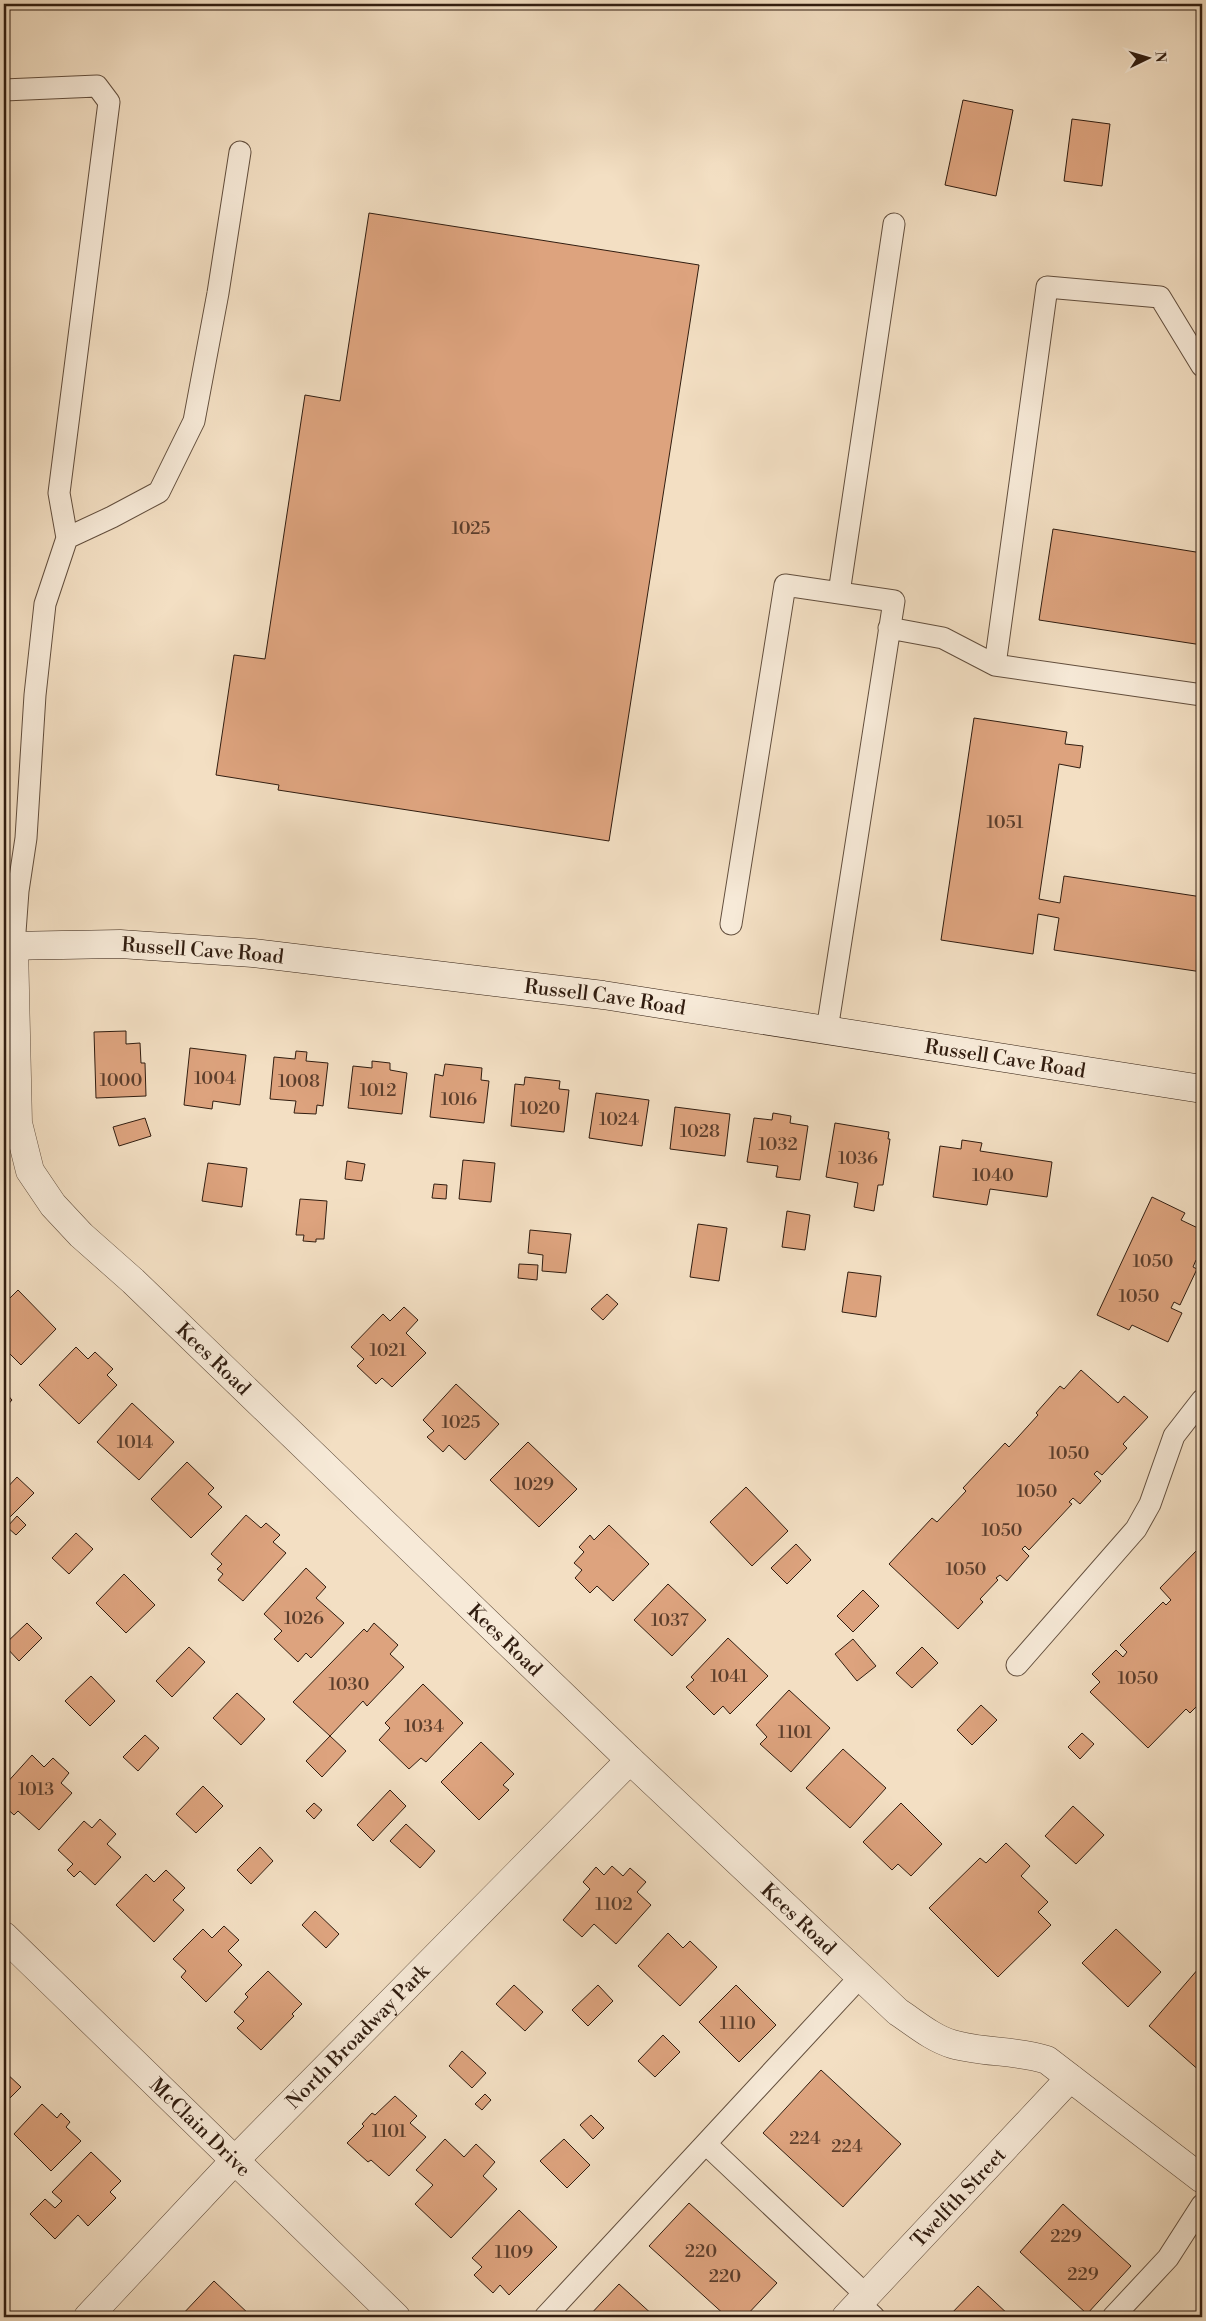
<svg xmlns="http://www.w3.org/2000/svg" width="1206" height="2321" font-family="'Libre Bodoni',serif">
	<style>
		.building { fill: #dda37e; stroke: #311d10 }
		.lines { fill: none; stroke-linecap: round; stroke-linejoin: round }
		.lane-casing { stroke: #624e3d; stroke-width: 23 }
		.street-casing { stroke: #624e3d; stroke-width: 29 }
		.secondary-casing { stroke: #311d10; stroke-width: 29 }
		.lane { stroke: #f7ead8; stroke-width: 21 }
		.street { stroke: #f7ead8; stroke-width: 28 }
		.secondary { stroke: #f7ead8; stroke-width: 28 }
		.rail { stroke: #311d10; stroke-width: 4; stroke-dasharray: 9 9; stroke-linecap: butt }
		.labels { text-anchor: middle; stroke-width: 4; stroke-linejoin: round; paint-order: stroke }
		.number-label { font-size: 18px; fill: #5c3e2c }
		.street-label { font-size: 20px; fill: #311d10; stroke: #f7ead8 }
	</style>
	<rect width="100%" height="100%" fill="#f3dfc3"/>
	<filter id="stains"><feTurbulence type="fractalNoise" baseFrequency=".004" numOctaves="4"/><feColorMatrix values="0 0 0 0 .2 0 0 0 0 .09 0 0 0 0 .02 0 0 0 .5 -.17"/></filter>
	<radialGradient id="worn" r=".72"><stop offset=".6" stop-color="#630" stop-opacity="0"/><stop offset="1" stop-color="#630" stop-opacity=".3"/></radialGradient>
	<!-- building -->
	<path class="building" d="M963,100L1013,110L996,196L945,185Z
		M1072,119L1110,124L1102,186L1064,181Z
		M369,213L699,265L609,841L278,790L279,785L216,775L234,655L265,659L305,395L340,401Z
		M1053,529L1202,553V645L1039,620Z
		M974,718L1067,732L1065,744L1083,746L1080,768L1059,764L1039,899L1060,903L1064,876L1202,897V972L1054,950L1059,918L1038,914L1033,954L941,940Z
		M126,1031V1044L140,1043L141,1063H145L146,1096L96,1098L94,1032Z
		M190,1048L246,1055L240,1105L213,1101L212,1109L184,1105Z
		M296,1051L307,1052L306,1061L328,1063L323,1106L317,1105L316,1114L294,1113L296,1101L270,1099L274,1057L295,1059Z
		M372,1061L390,1063V1070L407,1073L402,1114L348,1108L353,1066L372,1068Z
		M445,1064L482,1068L481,1080L489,1081L484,1123L430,1117L435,1074L443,1076Z
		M525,1077L560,1081L559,1089L569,1090L564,1132L511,1126L515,1084L524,1085Z
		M596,1093L649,1100L642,1146L589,1138Z
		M675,1107L730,1114L725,1156L670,1149Z
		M773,1113L791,1116L790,1123L808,1126L800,1180L776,1177L778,1166L747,1162L754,1118L772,1120Z
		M145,1118L151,1136L119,1146L113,1127Z
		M835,1123L889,1132L888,1139H890L883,1185H878L874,1211L854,1207L858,1183L826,1177Z
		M962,1140L982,1143L980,1151L1052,1162L1047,1197L990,1189L987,1205L933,1197L940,1146L961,1149Z
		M463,1160L495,1163L491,1202L459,1199Z
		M347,1161L365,1164L362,1181L345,1179Z
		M208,1163L247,1168L242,1207L202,1201Z
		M434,1184L447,1185L446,1199L432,1198Z
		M1152,1197L1185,1213L1181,1220L1202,1230V1263L1196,1260L1193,1267L1197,1269L1180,1305L1174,1302L1171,1308L1182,1313L1168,1342L1132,1325L1129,1330L1097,1315Z
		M300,1199L327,1201L324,1239H316V1242L303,1241L304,1235H296Z
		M787,1211L810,1215L805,1250L782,1247Z
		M698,1224L727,1228L719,1281L690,1277Z
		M530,1230L571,1234L566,1273L542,1271L543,1255L528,1253Z
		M519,1264L538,1265L537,1280L518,1278Z
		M848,1272L881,1276L876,1317L842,1312Z
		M18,1290L56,1329L21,1365L4,1348V1304Z
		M607,1294L618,1304L603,1320L591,1309Z
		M404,1307L418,1320L406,1333L426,1353L392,1387L382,1378L376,1384L357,1366L364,1359L351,1347L383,1314L390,1321Z
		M76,1347L88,1359L95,1352L113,1369L107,1375L117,1385L79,1424L39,1385Z
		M1081,1370L1118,1403L1124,1396L1148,1417L1123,1444L1127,1448L1102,1475L1097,1471L1094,1474L1101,1481L1080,1504L1073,1498L1069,1502L1072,1504L1029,1550L1025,1546L1022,1549L1029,1556L1007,1581L1000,1575L996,1578L998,1580L980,1599L983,1602L958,1629L889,1564L932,1518L937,1522L966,1491L963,1488L1005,1443L1009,1447L1038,1415L1036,1413L1060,1386L1064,1389Z
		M456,1384L499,1424L465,1460L449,1445L443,1452L427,1437L434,1431L423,1420Z
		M4,1391L12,1400L4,1409Z
		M132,1403L174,1442L139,1480L97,1442Z
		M528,1442L577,1489L539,1527L490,1480Z
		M187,1462L214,1488L208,1494L222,1507L191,1538L151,1499Z
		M17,1477L34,1493L9,1518L4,1513V1491Z
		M746,1487L788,1531L752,1566L710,1522Z
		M246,1515L261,1528L266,1523L280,1535L273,1542L286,1553L243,1601L218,1580L223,1574L217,1569L222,1564L211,1554Z
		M17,1516L26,1525L16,1535L7,1527Z
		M609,1525L649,1564L613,1601L597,1586L590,1593L575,1578L582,1570L574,1563L584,1552L579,1547L590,1535L594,1540Z
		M76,1533L93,1549L69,1574L52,1558Z
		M796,1544L811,1560L787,1584L771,1568Z
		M1198,1549L1202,1553V1701L1190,1713L1186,1709L1148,1748L1090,1692L1100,1682L1092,1674L1116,1650L1123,1657L1127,1652L1120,1645L1163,1602L1166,1605L1171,1600L1160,1588Z
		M306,1568L326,1587L316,1598L344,1623L311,1658L306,1653L298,1662L274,1639L282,1631L264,1614Z
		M124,1574L155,1605L126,1633L96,1603Z
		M668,1584L706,1620L672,1656L634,1620Z
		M863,1590L879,1606L853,1632L837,1616Z
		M27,1623L42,1638L19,1661L4,1645Z
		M374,1623L398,1645L390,1654L404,1667L367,1706L363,1701L330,1736L346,1751L322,1777L306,1761L330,1736L293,1702L364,1629L367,1632Z
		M728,1638L768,1676L730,1714L723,1706L714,1715L686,1687L694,1680L691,1677Z
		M853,1639L876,1666L857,1681L835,1654Z
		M189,1647L205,1662L172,1697L156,1681Z
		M922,1647L938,1663L912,1688L896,1673Z
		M91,1676L115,1701L90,1726L65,1701Z
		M423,1684L463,1723L426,1762L421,1758L409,1769L379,1740L390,1728L385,1723Z
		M789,1690L830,1728L791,1772L760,1744L767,1737L756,1725Z
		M237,1693L265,1719L241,1745L213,1718Z
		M981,1705L997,1720L972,1745L957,1730Z
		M1082,1733L1094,1744L1080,1759L1068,1747Z
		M145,1735L159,1748L138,1771L123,1757Z
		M481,1742L514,1774L503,1785L509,1790L479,1820L441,1782Z
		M843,1749L886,1788L850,1828L806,1788Z
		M32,1755L44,1767L53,1758L69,1773L61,1783L72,1793L39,1830L18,1811L14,1815L4,1806V1786Z
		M203,1786L223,1806L196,1833L176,1814Z
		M390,1790L406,1806L373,1841L357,1825Z
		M314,1803L322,1810L314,1819L306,1811Z
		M901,1803L942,1844L911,1876L898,1864L892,1870L863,1842Z
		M1073,1806L1104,1835L1076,1864L1045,1836Z
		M100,1819L116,1834L107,1844L121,1857L95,1885L80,1871L74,1877L67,1870L73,1864L58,1850L84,1821L92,1828Z
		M406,1824L435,1851L420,1868L390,1841Z
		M1006,1843L1030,1866L1021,1876L1048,1902L1038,1912L1051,1925L998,1977L929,1908L980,1858L986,1863Z
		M260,1847L273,1861L251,1884L237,1870Z
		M612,1866L623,1876L630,1868L646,1882L637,1892L651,1905L616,1944L594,1924L582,1937L563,1920L590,1889L583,1882L596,1867L604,1875Z
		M166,1870L185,1888L173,1900L184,1910L154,1942L116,1905L146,1874L154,1882Z
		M315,1911L339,1934L326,1948L302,1925Z
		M224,1926L239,1940L228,1951L242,1965L206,2002L181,1977L186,1971L173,1959L203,1929L212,1938Z
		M1116,1929L1161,1972L1128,2007L1082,1963Z
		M668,1933L683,1948L690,1941L717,1967L680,2006L638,1966Z
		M1199,1968L1202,1971V2073L1149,2026Z
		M268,1971L302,2004L292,2014L294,2016L261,2050L237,2028L244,2021L234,2012L248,1997L245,1994Z
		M514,1985L543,2012L525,2031L496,2004Z
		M598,1985L613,2001L588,2026L572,2010Z
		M736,1985L776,2025L739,2062L699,2022Z
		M663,2035L680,2052L655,2077L638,2061Z
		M462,2051L486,2073L472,2088L449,2066Z
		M4,2061L9,2066L4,2071L21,2087L4,2104Z
		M821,2070L901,2144L843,2207L763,2133Z
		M485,2094L491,2100L482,2110L475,2104Z
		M395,2096L417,2116L410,2123L426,2137L389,2176L371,2160L368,2162L347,2143L364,2126L362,2124L372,2113L375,2115Z
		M42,2104L57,2118L61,2113L70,2122L66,2127L81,2141L51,2171L14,2134Z
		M591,2115L604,2128L593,2139L580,2125Z
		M445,2139L464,2157L476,2144L495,2162L483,2176L497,2189L451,2238L415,2204L433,2185L416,2170Z
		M564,2139L590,2165L567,2188L540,2161Z
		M91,2152L121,2181L110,2192L116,2198L88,2226L78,2215L55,2239L30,2214L45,2199L55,2208L62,2201L52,2192Z
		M689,2203L777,2283L745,2317H727L649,2246Z
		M1063,2204L1131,2266L1087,2314L1020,2252Z
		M519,2210L557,2247L509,2295L500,2285L493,2293L474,2275L482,2267L472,2258Z
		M214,2281L251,2316L250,2317H180Z
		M619,2284L655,2317H588Z
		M978,2286L1011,2317H948Z"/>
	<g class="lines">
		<!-- lane casing -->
		<g class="lane-casing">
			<path id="lane" d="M4,90L97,86L109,102L59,493L67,538
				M839,593L894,224
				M889,628L943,638L995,665L1202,695
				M995,665L1047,287L1160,297L1202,366
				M731,924L785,585L894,601L827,1030
				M14,946L18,891L26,838L35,695L45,604L67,538L112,517L159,492L194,421L218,293L240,152
				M1017,1665L1136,1529L1150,1504L1174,1436L1202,1400
				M706,2144L866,2295
				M859,2303L874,2317
				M545,2317L860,1977
				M1113,2317L1168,2258L1202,2205"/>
		</g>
		<!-- street casing -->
		<g class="street-casing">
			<g id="street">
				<path id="s1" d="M14,946L18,1123L30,1171L53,1205L81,1235L133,1281L630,1760L898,2012C915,2023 932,2038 952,2044C983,2053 1016,2050 1047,2060L1202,2179"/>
				<path id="s2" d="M4,1936L396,2317"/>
				<path id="s3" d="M88,2317L235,2160L630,1760"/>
				<path id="s4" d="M846,2317L1070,2078"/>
			</g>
		</g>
		<!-- secondary casing -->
		<g class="secondary-casing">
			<g id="secondary">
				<path id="s5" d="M4,946L120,944L253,953L603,995L1202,1089"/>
			</g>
		</g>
		<!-- lane -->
		<use href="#lane" class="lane"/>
		<!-- street -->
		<use href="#street" class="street"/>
		<!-- secondary -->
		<use href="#secondary" class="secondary"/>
		<!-- rail -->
		<path class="rail" d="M1200,4L1202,10"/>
	</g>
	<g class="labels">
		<!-- number labels -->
		<g class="number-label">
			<text x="471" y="534">1025</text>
			<text x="1005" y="828">1051</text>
			<text x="215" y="1084">1004</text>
			<text x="121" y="1086">1000</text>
			<text x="299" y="1087">1008</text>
			<text x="378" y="1096">1012</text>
			<text x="459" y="1105">1016</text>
			<text x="540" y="1114">1020</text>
			<text x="619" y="1125">1024</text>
			<text x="700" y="1137">1028</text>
			<text x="778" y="1150">1032</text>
			<text x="858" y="1164">1036</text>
			<text x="993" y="1181">1040</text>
			<text x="1153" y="1267">1050</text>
			<text x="1139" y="1302">1050</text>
			<text x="388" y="1356">1021</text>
			<text x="461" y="1428">1025</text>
			<text x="135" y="1448">1014</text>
			<text x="1069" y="1459">1050</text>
			<text x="534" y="1490">1029</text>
			<text x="1037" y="1497">1050</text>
			<text x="1002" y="1536">1050</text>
			<text x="966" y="1575">1050</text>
			<text x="304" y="1624">1026</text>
			<text x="670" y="1626">1037</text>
			<text x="729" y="1682">1041</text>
			<text x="1138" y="1684">1050</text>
			<text x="349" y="1690">1030</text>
			<text x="424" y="1732">1034</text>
			<text x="795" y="1738">1101</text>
			<text x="36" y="1795">1013</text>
			<text x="614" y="1910">1102</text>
			<text x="738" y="2029">1110</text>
			<text x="389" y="2137">1101</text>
			<text x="805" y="2144">224</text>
			<text x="847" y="2152">224</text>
			<text x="1066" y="2242">229</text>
			<text x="701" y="2257">220</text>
			<text x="514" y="2258">1109</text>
			<text x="1083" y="2280">229</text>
			<text x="725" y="2282">220</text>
		</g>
		<!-- street labels -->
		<g class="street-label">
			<text dy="7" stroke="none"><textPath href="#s5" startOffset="199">Russell Cave Road</textPath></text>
			<text dy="7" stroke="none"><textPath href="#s5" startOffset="604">Russell Cave Road</textPath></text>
			<text dy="7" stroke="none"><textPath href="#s5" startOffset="1009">Russell Cave Road</textPath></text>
			<text dy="7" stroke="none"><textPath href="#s1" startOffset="490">Kees Road</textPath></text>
			<text dy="7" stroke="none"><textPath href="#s1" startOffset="895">Kees Road</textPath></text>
			<text dy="7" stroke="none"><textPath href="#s1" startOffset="1300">Kees Road</textPath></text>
			<text dy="7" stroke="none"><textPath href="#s3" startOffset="389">North Broadway Park</textPath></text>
			<text dy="7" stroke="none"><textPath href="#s2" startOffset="274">McClain Drive</textPath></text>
			<text dy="7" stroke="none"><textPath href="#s4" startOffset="164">Twelfth Street</textPath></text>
		</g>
	</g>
	<!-- margin -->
	<rect width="1206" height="2321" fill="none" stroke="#f3dfc3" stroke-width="20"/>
	<rect x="5" y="5" width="1196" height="2311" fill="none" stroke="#311d10" stroke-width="2.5"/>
	<rect x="10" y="10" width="1186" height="2301" fill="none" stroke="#311d10"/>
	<!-- north arrow -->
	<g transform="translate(1148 58) rotate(85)" stroke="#f7ead8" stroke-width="4" paint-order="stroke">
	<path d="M0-4L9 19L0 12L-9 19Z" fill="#311d10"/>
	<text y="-8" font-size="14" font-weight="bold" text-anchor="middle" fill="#311d10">N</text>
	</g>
	<rect width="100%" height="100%" filter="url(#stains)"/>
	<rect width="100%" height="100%" fill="url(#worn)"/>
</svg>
